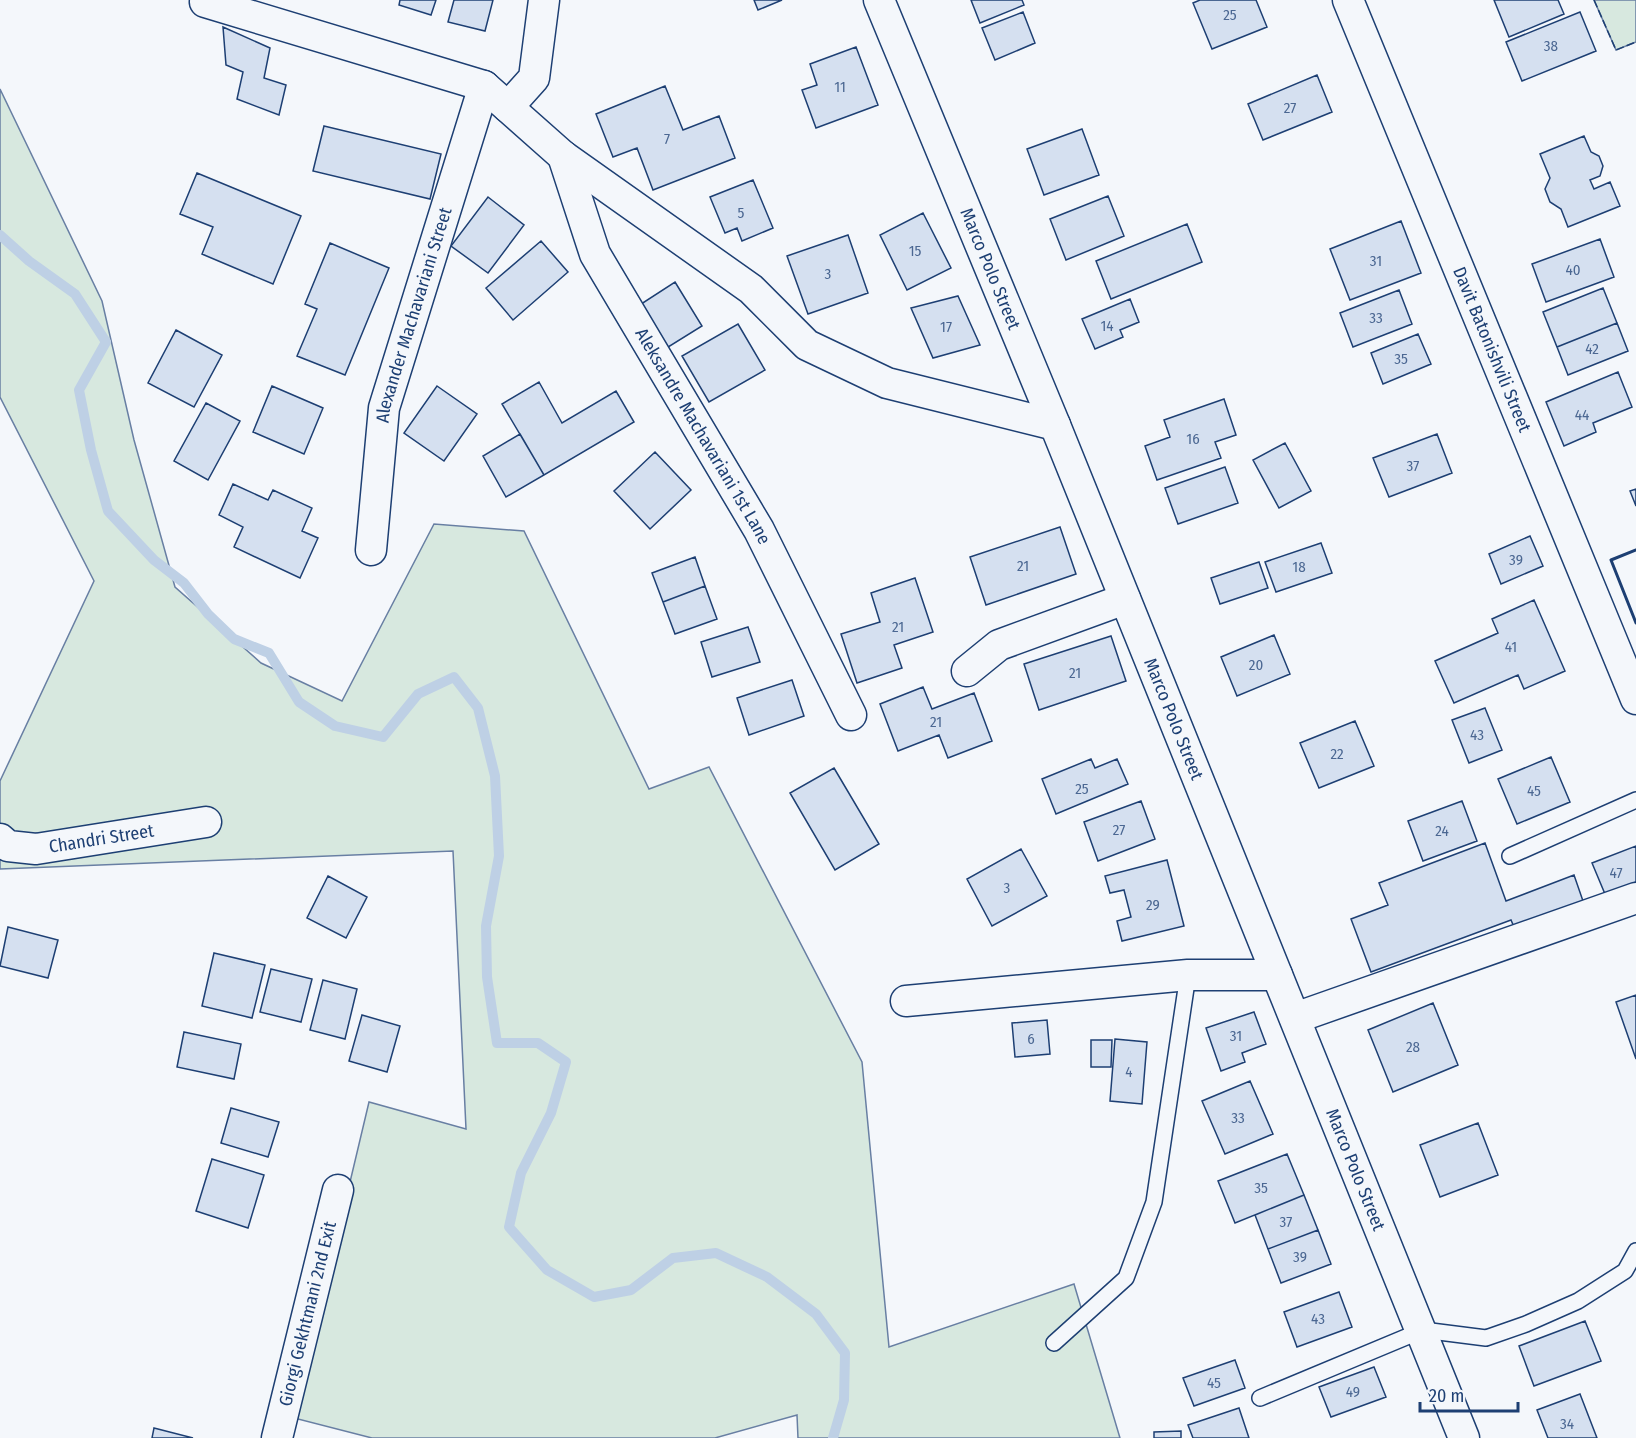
<svg xmlns="http://www.w3.org/2000/svg" width="1636" height="1438" font-family="'Fira Sans Condensed',sans-serif">
	<style>
		.green { fill: #d7e8df; stroke: #687fa3; stroke-width: 1.5 }
		.lines { fill: none; stroke-linecap: round; stroke-linejoin: round }
		.stream { stroke: #bed0e5; stroke-width: 10 }
		.building { fill: #d5e0f0; stroke: #1d3f73; stroke-width: 1.5 }
		.service-casing { stroke: #1d3f73; stroke-width: 18 }
		.minor-casing { stroke: #1d3f73; stroke-width: 33 }
		.service { stroke: #f4f7fb; stroke-width: 15 }
		.minor { stroke: #f4f7fb; stroke-width: 30 }
		.fence { stroke: #1d3f73; stroke-width: 1.5; stroke-dasharray: 8 3; stroke-linecap: butt }
		.wall { stroke: #1d3f73; stroke-width: 3 }
		.labels { text-anchor: middle; stroke-width: 4.5; stroke-linejoin: round; paint-order: stroke }
		.number-label { font-size: 15px; fill: #4b6792 }
		.street-label { font-size: 18px; fill: #1d3f73; stroke: #f4f7fb }
	</style>
	<rect width="100%" height="100%" fill="#f4f7fb"/>
	<!-- green -->
	<path class="green" d="M1594,0H1636V42L1616,50Z
		M0,89L102,301L134,440L175,587L261,663L342,701L434,524L524,531L649,789L709,767L862,1062L889,1347L1074,1284L1120,1438H798L797,1415L715,1438H372L294,1418L369,1102L466,1129L453,851L0,869V781L94,581L0,397Z"/>
	<g class="lines">
		<!-- stream -->
		<path class="stream" d="M0,235L29,261L75,294L106,342L79,390L91,450L108,511L154,560L184,583L208,614L234,639L269,653L299,702L335,726L383,737L418,694L454,677L478,708L495,776L499,856L486,926L487,977L497,1043H538L566,1062L551,1113L521,1173L509,1227L547,1270L594,1297L631,1290L673,1258L716,1253L767,1277L816,1314L845,1353L844,1400L833,1438"/>
	</g>
	<!-- building -->
	<path class="building" d="M400,0H436L431,15L399,5Z
		M454,0H493L485,31L448,22Z
		M754,0H782L758,10Z
		M971,0H1022L1024,5L980,23Z
		M1200,0H1256L1267,27L1212,49L1193,3Z
		M1494,0H1558L1564,14L1509,37Z
		M1023,12L1035,43L995,60L982,28Z
		M1580,12L1596,51L1522,81L1506,42Z
		M223,27L270,48L264,78L286,85L279,115L237,99L243,72L226,65Z
		M856,47L878,105L816,128L802,90L817,85L810,64Z
		M1317,75L1332,112L1263,140L1248,104Z
		M665,86L683,130L719,116L735,158L653,190L637,148L613,157L596,114Z
		M324,126L441,154L430,199L313,171Z
		M1082,129L1099,175L1044,195L1027,149Z
		M1584,136L1591,152L1599,156L1603,166L1600,176L1590,180L1594,189L1610,182L1620,206L1568,227L1561,209L1550,202L1545,189L1550,178L1540,154Z
		M197,173L301,216L273,284L202,254L213,227L180,214Z
		M753,180L773,228L742,241L737,228L725,233L710,197Z
		M1108,196L1124,236L1066,260L1050,219Z
		M488,197L524,225L488,273L451,246Z
		M923,213L951,268L907,290L880,235Z
		M1401,221L1421,273L1350,300L1330,249Z
		M1187,224L1202,262L1111,299L1096,261Z
		M848,235L868,293L808,314L787,256Z
		M1600,239L1614,277L1546,302L1532,264Z
		M541,241L568,272L513,320L486,288Z
		M330,243L389,268L345,375L297,356L317,309L305,304Z
		M675,282L702,326L665,349L638,306Z
		M1603,288L1617,323L1557,347L1543,312Z
		M1399,290L1412,324L1353,347L1340,313Z
		M958,296L980,345L933,358L911,308Z
		M1130,299L1139,322L1120,330L1123,337L1095,349L1082,319Z
		M1617,323L1628,351L1568,375L1557,347Z
		M738,324L765,370L709,402L682,356Z
		M176,330L222,355L194,407L148,383Z
		M1418,334L1431,364L1383,384L1371,353Z
		M1618,372L1632,407L1593,423L1596,432L1564,446L1546,402Z
		M539,382L562,423L616,391L634,422L544,475L502,404Z
		M272,386L323,408L304,454L253,432Z
		M437,386L477,414L444,461L404,433Z
		M1224,399L1236,435L1215,442L1221,458L1157,480L1145,446L1170,437L1164,420Z
		M206,403L240,421L208,480L174,461Z
		M520,434L544,475L506,497L483,456Z
		M1437,434L1452,473L1389,497L1373,458Z
		M1285,443L1311,491L1279,508L1253,460Z
		M655,452L691,490L650,529L614,491Z
		M1225,467L1238,503L1178,524L1165,488Z
		M233,484L268,500L273,490L312,508L302,531L318,538L300,578L234,547L243,527L219,515Z
		M1636,489V506L1630,491Z
		M1060,527L1076,574L986,605L970,557Z
		M1530,536L1543,566L1501,584L1489,554Z
		M1321,543L1332,573L1276,592L1265,562Z
		M695,557L705,586L663,602L652,573Z
		M1259,562L1268,588L1220,604L1211,578Z
		M915,578L933,632L894,645L902,668L857,683L841,634L880,622L871,593Z
		M705,586L717,619L675,634L663,602Z
		M1534,600L1565,671L1524,689L1518,675L1454,703L1435,661L1498,633L1492,619Z
		M748,627L760,662L712,677L701,642Z
		M1274,635L1290,674L1237,696L1221,657Z
		M1111,636L1126,681L1039,710L1024,664Z
		M792,680L804,716L749,735L737,698Z
		M923,687L932,709L974,693L992,741L948,758L939,735L898,751L880,704Z
		M1485,708L1502,750L1469,763L1452,720Z
		M1355,721L1374,766L1319,788L1300,743Z
		M1551,757L1570,802L1517,824L1498,779Z
		M1091,759L1095,768L1117,759L1128,784L1056,814L1042,779Z
		M834,768L879,844L835,870L790,793Z
		M1141,801L1155,839L1098,861L1084,822Z
		M1462,801L1477,841L1423,861L1408,821Z
		M1485,843L1506,901L1574,875L1583,901L1514,927L1511,920L1371,972L1351,919L1388,905L1379,883Z
		M1636,846V882L1605,894L1592,863Z
		M1021,849L1047,896L992,926L967,879Z
		M1167,860L1184,926L1122,941L1117,921L1131,917L1124,890L1110,893L1105,876Z
		M328,876L367,897L346,938L307,918Z
		M8,927L58,940L48,978L0,966Z
		M214,953L265,965L252,1018L202,1006Z
		M271,969L312,979L301,1022L260,1012Z
		M323,980L357,989L345,1039L310,1030Z
		M1636,995V1059L1616,1002Z
		M1433,1003L1458,1065L1393,1092L1368,1030Z
		M1254,1012L1266,1044L1242,1053L1245,1062L1221,1071L1206,1028Z
		M362,1015L400,1026L387,1072L349,1061Z
		M1047,1020L1050,1054L1015,1057L1012,1023Z
		M184,1032L241,1044L234,1079L177,1067Z
		M1115,1039L1147,1042L1142,1104L1110,1101Z
		M1091,1040H1112L1111,1067H1091Z
		M1250,1081L1273,1134L1225,1154L1202,1101Z
		M231,1108L279,1122L268,1157L221,1143Z
		M1478,1123L1498,1175L1440,1197L1420,1145Z
		M1287,1154L1304,1195L1235,1223L1218,1181Z
		M212,1159L264,1175L248,1228L196,1211Z
		M1304,1195L1318,1230L1268,1249L1255,1215Z
		M1318,1230L1331,1264L1281,1283L1268,1249Z
		M1339,1292L1352,1327L1297,1347L1284,1312Z
		M1585,1321L1601,1361L1534,1386L1519,1346Z
		M1235,1360L1245,1388L1194,1406L1183,1378Z
		M1374,1367L1386,1397L1331,1417L1319,1387Z
		M1580,1394L1597,1438H1548L1537,1410Z
		M1239,1408L1249,1438H1193L1188,1425Z
		M154,1428L193,1438H152Z
		M1181,1431V1438H1154V1432Z"/>
	<g class="lines">
		<!-- service casing -->
		<g class="service-casing">
			<path id="service" d="M1510,856L1636,800
				M1054,1343L1126,1278L1154,1202L1188,975
				M1260,1398L1423,1330L1486,1338L1526,1324L1578,1301L1625,1271L1636,1251"/>
		</g>
		<!-- minor casing -->
		<g class="minor-casing">
			<g id="minor">
				<path id="s1" d="M879,0L1055,425L1464,1438"/>
				<path id="s2" d="M1348,0L1636,699"/>
				<path d="M205,2L484,86L563,156L751,289L807,345L887,383L1055,425"/>
				<path d="M508,107L534,78L544,0"/>
				<path id="s3" d="M563,156L595,254L759,530L851,715"/>
				<path id="s4" d="M371,550L384,408L484,86"/>
				<path d="M967,671L999,645L1125,599"/>
				<path id="s5" d="M0,839L8,846L36,849L206,822"/>
				<path d="M906,1001L1188,975H1277"/>
				<path d="M1295,1018L1636,898"/>
				<path id="s6" d="M277,1438L338,1190"/>
			</g>
		</g>
		<!-- service -->
		<use href="#service" class="service"/>
		<!-- minor -->
		<use href="#minor" class="minor"/>
		<!-- fence -->
		<path class="fence" d="M1594,0L1616,50L1636,42"/>
		<!-- wall -->
		<path class="wall" d="M1636,550L1611,560L1636,623"/>
	</g>
	<g class="labels">
		<!-- number labels -->
		<g class="number-label">
			<text x="1230" y="20">25</text>
			<text x="1551" y="51">38</text>
			<text x="840" y="92">11</text>
			<text x="1290" y="113">27</text>
			<text x="667" y="144">7</text>
			<text x="741" y="218">5</text>
			<text x="915" y="256">15</text>
			<text x="1376" y="266">31</text>
			<text x="1573" y="275">40</text>
			<text x="828" y="279">3</text>
			<text x="1376" y="323">33</text>
			<text x="1107" y="331">14</text>
			<text x="946" y="332">17</text>
			<text x="1592" y="354">42</text>
			<text x="1401" y="364">35</text>
			<text x="1582" y="420">44</text>
			<text x="1193" y="444">16</text>
			<text x="1413" y="471">37</text>
			<text x="1516" y="565">39</text>
			<text x="1023" y="571">21</text>
			<text x="1299" y="572">18</text>
			<text x="898" y="632">21</text>
			<text x="1511" y="652">41</text>
			<text x="1256" y="670">20</text>
			<text x="1075" y="678">21</text>
			<text x="936" y="727">21</text>
			<text x="1477" y="740">43</text>
			<text x="1337" y="759">22</text>
			<text x="1082" y="794">25</text>
			<text x="1534" y="796">45</text>
			<text x="1119" y="835">27</text>
			<text x="1442" y="836">24</text>
			<text x="1616" y="878">47</text>
			<text x="1007" y="893">3</text>
			<text x="1153" y="910">29</text>
			<text x="1236" y="1041">31</text>
			<text x="1031" y="1044">6</text>
			<text x="1413" y="1052">28</text>
			<text x="1129" y="1077">4</text>
			<text x="1238" y="1123">33</text>
			<text x="1261" y="1193">35</text>
			<text x="1286" y="1227">37</text>
			<text x="1300" y="1262">39</text>
			<text x="1318" y="1324">43</text>
			<text x="1214" y="1388">45</text>
			<text x="1353" y="1397">49</text>
			<text x="1567" y="1429">34</text>
		</g>
		<!-- street labels -->
		<g class="street-label">
			<text dy="6" stroke="none"><textPath href="#s1" startOffset="291">Marco Polo Street</textPath></text>
			<text dy="6" stroke="none"><textPath href="#s4" startOffset="240">Alexander Machavariani Street</textPath></text>
			<text dy="6" stroke="none"><textPath href="#s2" startOffset="378">Davit Batonishvili Street</textPath></text>
			<text dy="6" stroke="none"><textPath href="#s3" startOffset="315">Aleksandre Machavariani 1st Lane</textPath></text>
			<text dy="6" stroke="none"><textPath href="#s1" startOffset="777">Marco Polo Street</textPath></text>
			<text dy="6" stroke="none"><textPath href="#s5" startOffset="105">Chandri Street</textPath></text>
			<text dy="6" stroke="none"><textPath href="#s1" startOffset="1263">Marco Polo Street</textPath></text>
			<text dy="6" stroke="none"><textPath href="#s6" startOffset="128">Giorgi Gekhtmani 2nd Exit</textPath></text>
		</g>
	</g>
	<!-- scale -->
	<path d="M1420 1402v9h98v-9" fill="none" stroke="#1d3f73" stroke-width="3"/>
	<text x="1429" y="1402" font-size="18" fill="#1d3f73" stroke="#f4f7fb" stroke-width="4.5" paint-order="stroke">20 m</text>
</svg>
